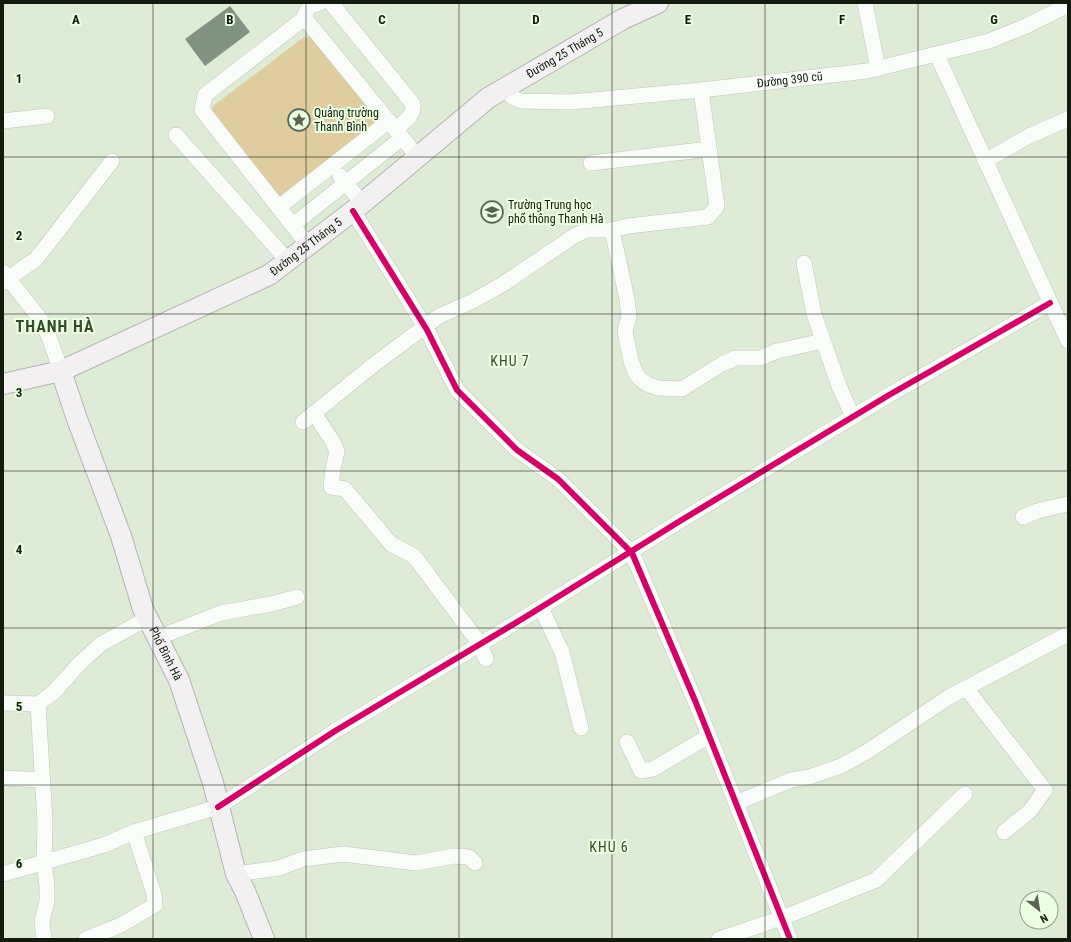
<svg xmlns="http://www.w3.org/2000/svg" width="1071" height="942" font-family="'Roboto Condensed',sans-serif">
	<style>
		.green { fill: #e0cd9f }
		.building { fill: #829283 }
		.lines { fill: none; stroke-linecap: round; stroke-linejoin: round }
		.minor-casing { stroke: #bfc9ba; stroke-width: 16 }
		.major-casing { stroke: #b4b4b3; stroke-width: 22 }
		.minor { stroke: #fafcf9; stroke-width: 15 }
		.major { stroke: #f2f0f1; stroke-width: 20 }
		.cycleway-casing { stroke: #ebffe2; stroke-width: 8 }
		.cycleway { stroke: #d6006c; stroke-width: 6 }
		.grid { fill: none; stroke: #131b0f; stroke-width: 1; stroke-opacity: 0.55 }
		.labels { text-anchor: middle; stroke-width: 4; stroke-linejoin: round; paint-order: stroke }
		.street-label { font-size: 12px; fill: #131b0f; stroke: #ebffe2 }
		.poi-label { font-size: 12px; fill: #131b0f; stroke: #ebffe2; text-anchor: start }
		.quarter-label { font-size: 14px; letter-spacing: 1px; fill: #374a2c; stroke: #ebffe2 }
		.district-label { font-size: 16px; font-weight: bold; letter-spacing: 1px; fill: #374a2c; stroke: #ebffe2 }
		.grid-label { font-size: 13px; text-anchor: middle; font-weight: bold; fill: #131b0f; stroke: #ebffe2; stroke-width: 4; stroke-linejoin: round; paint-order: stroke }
	</style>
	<rect width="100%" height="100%" fill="#deebd7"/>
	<!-- green -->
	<path class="green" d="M304,37H310L316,41L378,119L379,123L280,197L212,111L213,106Z"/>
	<!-- building -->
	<path class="building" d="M230,6L250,32L205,66L185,39Z"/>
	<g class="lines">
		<!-- minor casing -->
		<g class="minor-casing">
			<g id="minor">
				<path d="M331,3L413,104C414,117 404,122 395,129"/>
				<path d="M865,3L878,69"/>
				<path d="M302,20L309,7L320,3"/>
				<path d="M937,55L1068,341"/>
				<path id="s1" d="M504,89L512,97L521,101L571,102L701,90L867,71L989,41L1026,26L1068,5"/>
				<path d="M3,121L47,116"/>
				<path d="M176,135L288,261"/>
				<path d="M985,161L1029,136L1068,119"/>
				<path d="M591,163L709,149"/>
				<path d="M340,176L362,203"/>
				<path d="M279,207L389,121"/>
				<path d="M353,211L427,330L457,390L517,450L558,479L632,553L696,703L790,939"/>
				<path d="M293,225L402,138"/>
				<path d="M612,230L627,299L629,316L625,331L631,361L636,374L641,380L647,384L658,388L682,389L722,364L736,358H760L777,351L823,341"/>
				<path d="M308,245L202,110L205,95L302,20L307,21L418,157"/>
				<path d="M804,263L814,314L839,386L853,417"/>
				<path d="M3,272L41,320L49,337L61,371"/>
				<path d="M3,282L36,259L112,161"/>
				<path d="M314,413L333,442L337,452L333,469L331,487L345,489L391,544L414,556L480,644L486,659"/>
				<path d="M303,422L372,366L439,316L473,301L503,284L574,236L587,230H612L628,226L708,217L717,206L701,90"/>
				<path d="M1023,517L1037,511L1068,504"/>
				<path d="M541,608L562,652L581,728"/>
				<path d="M157,638L221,613L271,604L297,597"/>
				<path d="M966,688L1045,790L1030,811L1004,832"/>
				<path d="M3,703L38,704L53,693L80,663L101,644L148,618"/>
				<path d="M38,704L45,822L44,862L47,886V901L42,921L44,939"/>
				<path d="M627,742L641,771L653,769L709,736"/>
				<path d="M3,778L43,780"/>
				<path d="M736,803L791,780L809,777L841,766L868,751L949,697L1068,634"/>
				<path d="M3,874L104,845L134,832"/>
				<path d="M236,874L279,868L303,859L343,854L416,863L454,856L469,857L475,863"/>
				<path d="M86,939L121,925L155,905L154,894L134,832L218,807L335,731L527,616L680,521L889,395L1050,303"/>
				<path d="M719,939L782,918L876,880L965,794"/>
			</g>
		</g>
		<!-- major casing -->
		<g class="major-casing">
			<g id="major">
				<path id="s2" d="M61,371L77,419L121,536L143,609L179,680L213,783L236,874L245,891L264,939"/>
				<path id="s3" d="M3,384L61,371L269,275L353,211L488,98L623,19L658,3"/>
			</g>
		</g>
		<!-- minor -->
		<use href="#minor" class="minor"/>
		<!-- major -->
		<use href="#major" class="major"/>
		<!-- cycleway casing -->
		<g class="cycleway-casing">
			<path id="cycleway" d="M353,211L427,330L457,390L517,450L558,479L632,553L696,703L790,939
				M218,807L335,731L527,616L680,521L889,395L1050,303"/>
		</g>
		<!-- cycleway -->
		<use href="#cycleway" class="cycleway"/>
	</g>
	<!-- grid -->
	<path class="grid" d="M153,3V939M306,3V939M459,3V939M612,3V939M765,3V939M918,3V939M3,157H1068M3,314H1068M3,471H1068M3,628H1068M3,785H1068"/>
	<!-- icons -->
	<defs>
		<g id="sight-ring" transform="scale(1.15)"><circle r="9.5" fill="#ebffe2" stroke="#5a6455" stroke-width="1.5"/><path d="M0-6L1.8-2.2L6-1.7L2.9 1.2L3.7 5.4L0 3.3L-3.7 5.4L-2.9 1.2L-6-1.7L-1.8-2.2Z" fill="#5a6455"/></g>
		<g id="school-ring" transform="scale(1.15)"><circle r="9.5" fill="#ebffe2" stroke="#5a6455" stroke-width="1.5"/><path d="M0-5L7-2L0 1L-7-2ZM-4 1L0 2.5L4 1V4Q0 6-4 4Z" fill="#5a6455"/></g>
	</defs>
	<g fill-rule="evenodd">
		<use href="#sight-ring" x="299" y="120"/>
		<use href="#school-ring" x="492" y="212"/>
	</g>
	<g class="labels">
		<!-- street labels -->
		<g class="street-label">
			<text dy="4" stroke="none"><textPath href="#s3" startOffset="659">Đường 25 Tháng 5</textPath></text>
			<text dy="4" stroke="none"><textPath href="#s1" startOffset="291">Đường 390 cũ</textPath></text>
			<text dy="4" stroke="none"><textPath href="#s3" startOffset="335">Đường 25 Tháng 5</textPath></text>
			<text dy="4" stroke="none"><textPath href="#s2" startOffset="302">Phố Bình Hà</textPath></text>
		</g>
		<!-- poi labels -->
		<g class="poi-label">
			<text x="314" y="117">Quảng trường<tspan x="314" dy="14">Thanh Bình</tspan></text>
			<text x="508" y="209">Trường Trung học<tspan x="508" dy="14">phổ thông Thanh Hà</tspan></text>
		</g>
		<!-- quarter labels -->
		<g class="quarter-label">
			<text x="510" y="366">KHU 7</text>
			<text x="609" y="852">KHU 6</text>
		</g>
		<!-- district labels -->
		<g class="district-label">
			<text x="55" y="332">THANH HÀ</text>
		</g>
	</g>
	<g class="grid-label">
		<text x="76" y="24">A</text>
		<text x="230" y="24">B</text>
		<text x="382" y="24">C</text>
		<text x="536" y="24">D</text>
		<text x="688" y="24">E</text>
		<text x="842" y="24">F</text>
		<text x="994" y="24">G</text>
		<text x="19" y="83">1</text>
		<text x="19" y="240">2</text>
		<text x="19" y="397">3</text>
		<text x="19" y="554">4</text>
		<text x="19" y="711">5</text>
		<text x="19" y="868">6</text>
	</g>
	<!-- border -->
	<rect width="1071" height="942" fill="none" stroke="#131b0f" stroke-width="8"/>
	<!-- north arrow -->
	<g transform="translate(1039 910) rotate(150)"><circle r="19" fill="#ebffe2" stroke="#95a48e"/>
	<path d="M0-3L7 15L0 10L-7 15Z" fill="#5a6455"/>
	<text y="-6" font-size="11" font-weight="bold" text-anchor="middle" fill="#131b0f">N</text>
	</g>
</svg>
